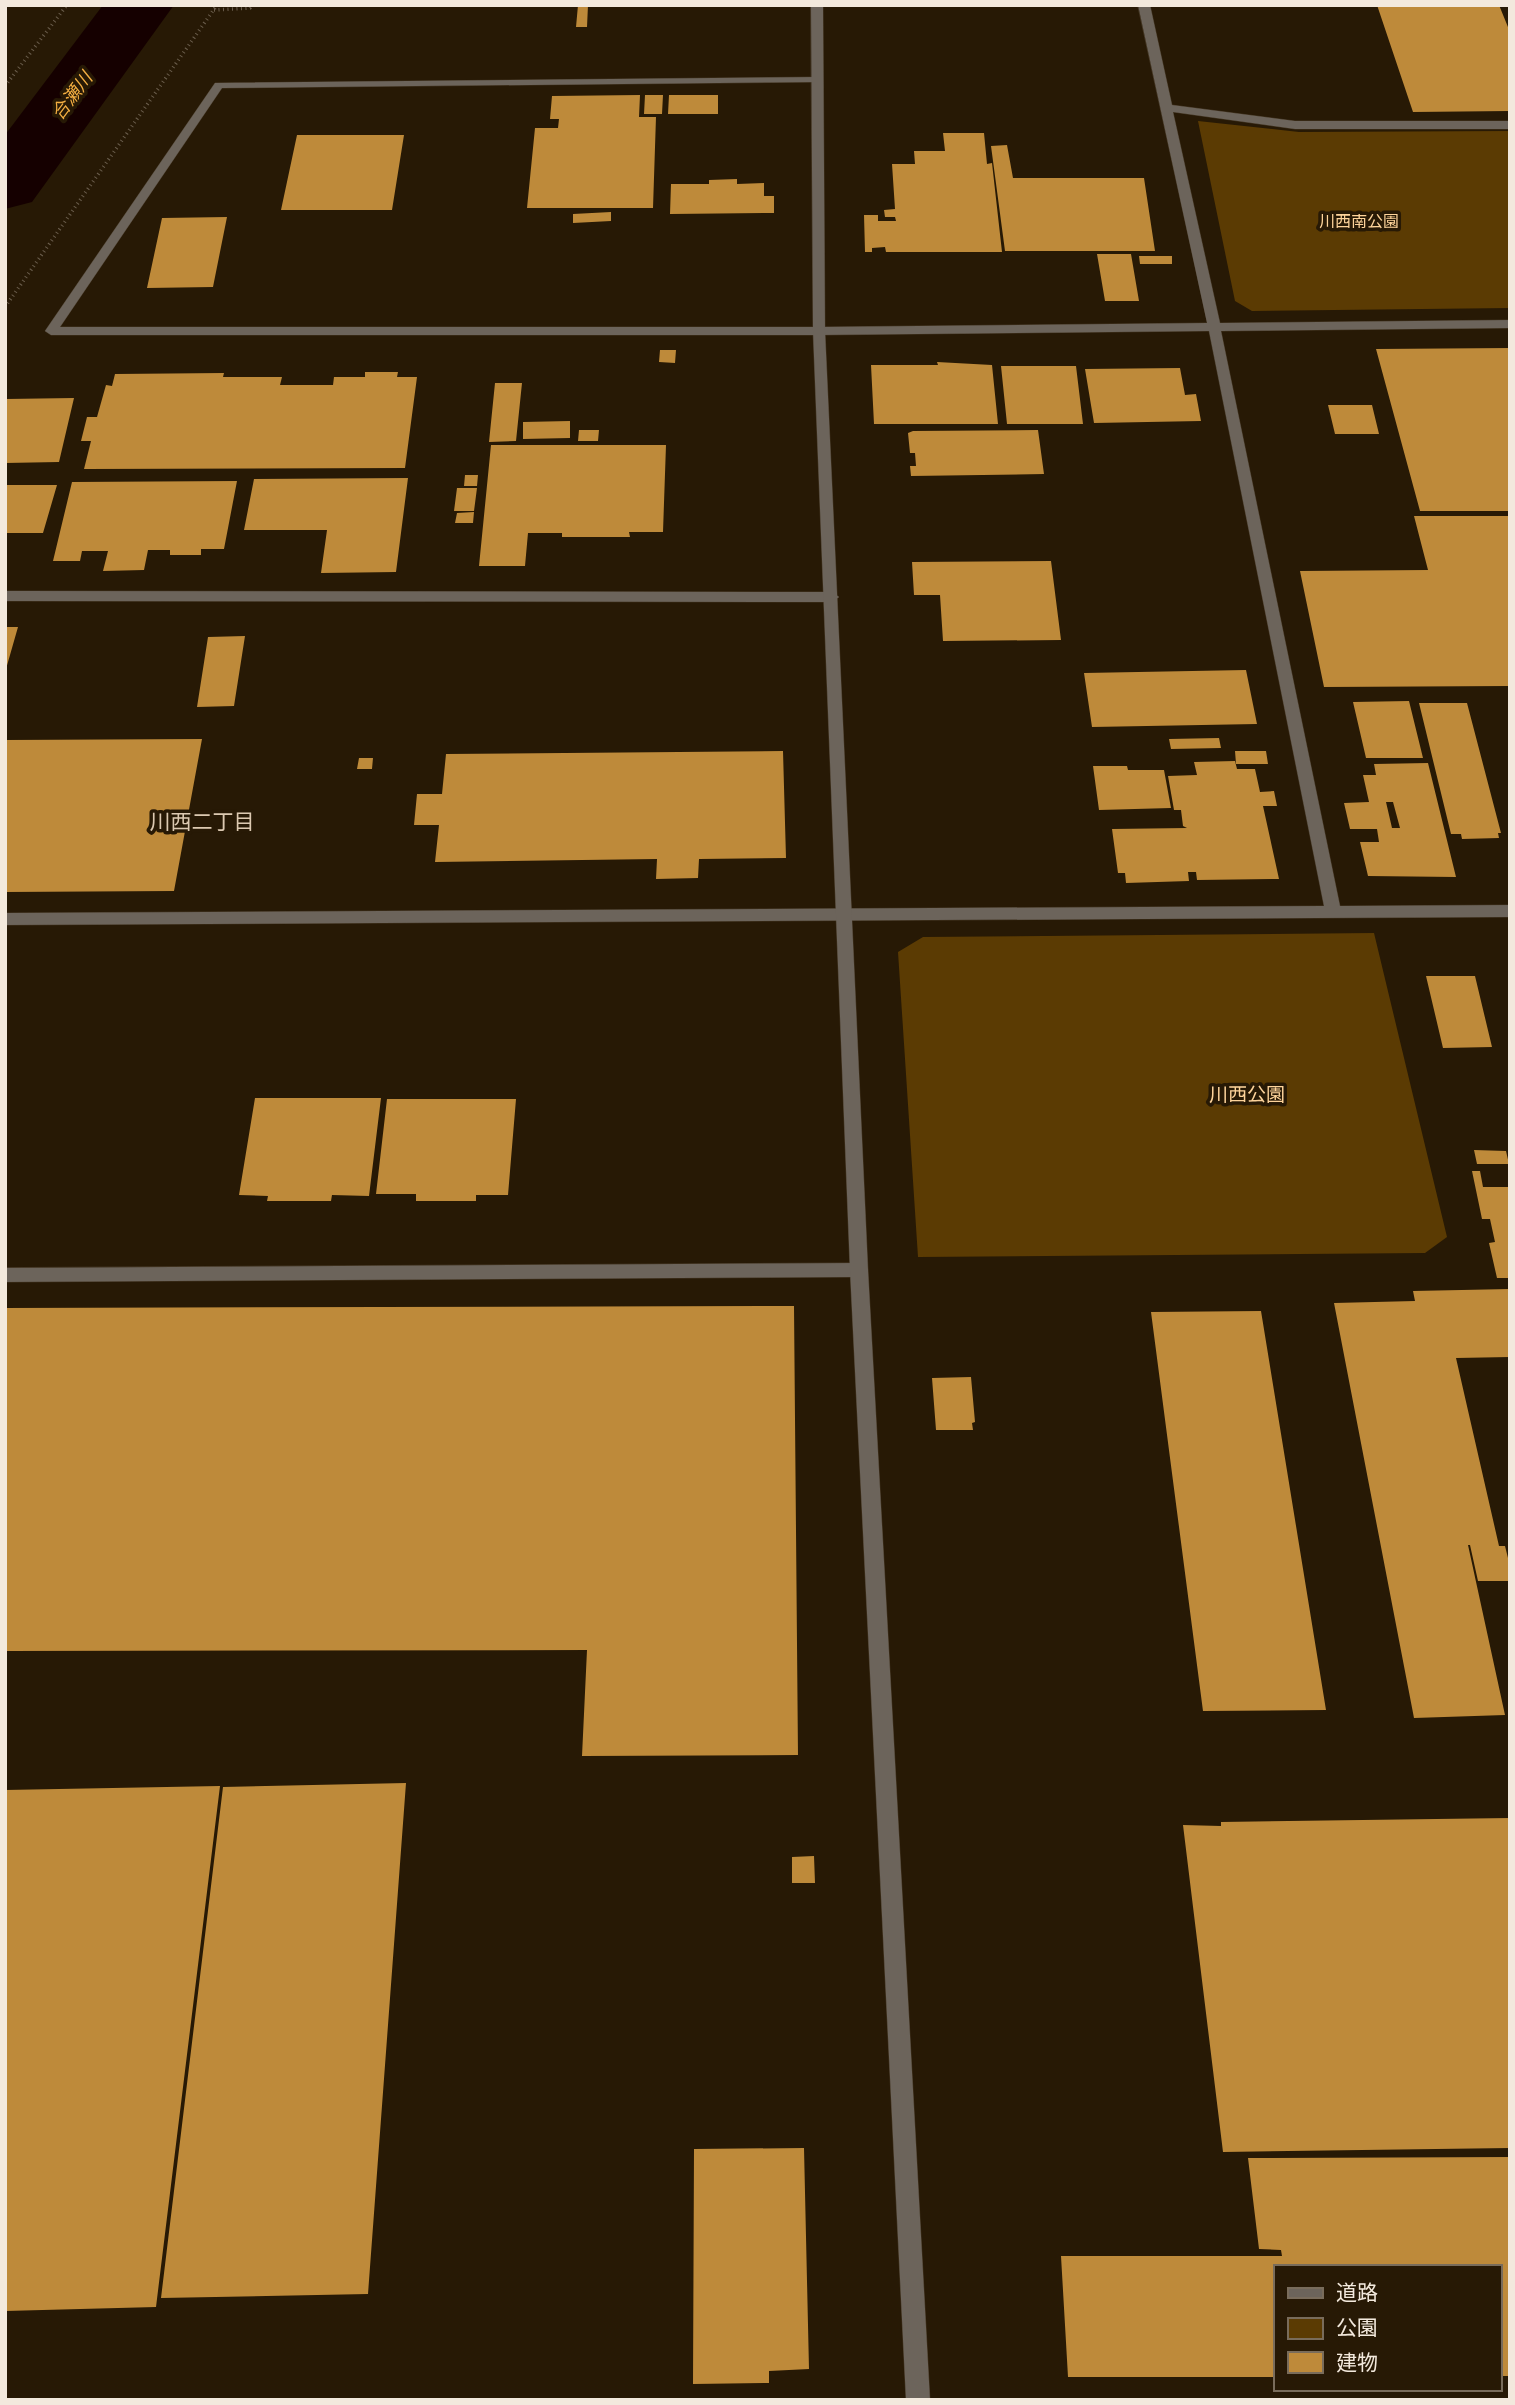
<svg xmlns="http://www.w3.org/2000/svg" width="1515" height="2405" viewBox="0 0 1515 2405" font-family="'Fira Sans','Noto Sans JP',sans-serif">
<rect width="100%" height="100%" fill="#271905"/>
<path fill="#5b3b03" d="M1198,121L1299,132L1510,131V308L1252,311L1235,301Z
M1374,933L1447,1237L1425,1253L918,1257L898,952L923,937Z"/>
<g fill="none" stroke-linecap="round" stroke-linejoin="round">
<path fill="#150000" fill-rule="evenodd" d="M103,5H174L32,202L5,209V135Z"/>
</g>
<path fill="#be8a3a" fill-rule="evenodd" d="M578,5H588L587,27H576Z
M1377,5H1499L1510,32V111L1413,112Z
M640,95L639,117H656L653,208H527L535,128H558L559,119H550L552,96Z
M645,95H663L662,114H644Z
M669,95H718V114H668Z
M943,133H984L987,164L992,163L1002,252H886L885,247L872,248V252H865L864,215H878V221H896L895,217H885L884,210L895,209L892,164H915L914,151H945Z
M297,135H404L392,210H281Z
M1007,145L1013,178H1144L1155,251H1005L991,146Z
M737,179V184L764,183V196H774V213L670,214L671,184H709V180Z
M611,212V221L573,223V214Z
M227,217L213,287L147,288L162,218Z
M1097,254H1131L1139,301H1105Z
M1139,256H1172V264H1140Z
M1510,348V511H1420L1376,349Z
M660,350H676L675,363L659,362Z
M937,362L992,365L998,424H874L871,365H938Z
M1001,366H1076L1083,424H1007Z
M1180,368L1185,395L1196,394L1201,421L1094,423L1085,369Z
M365,372H398L397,377H417L405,468L84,469L91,441H81L87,417H97L106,385L112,386L115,374L224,373L223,377H282L280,385H333L334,377H365Z
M495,383H522L516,441L489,442Z
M74,398L59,462L5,463L6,399Z
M1328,405H1372L1379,434H1335Z
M570,421V438L523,439V422Z
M579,430H599L598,441H578Z
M1038,430L1044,474L911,476L910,466H916L915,453H910L908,433L913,431Z
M491,445H666L663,532H629L630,537H562V533H528L525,566H479Z
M465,475H478L477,486H464Z
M408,478L396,572L321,573L327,530H244L254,479Z
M237,481L224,549H201V555H170V550H148L144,570L103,571L108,551H82L80,561H53L72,482Z
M5,485H57L43,533H5Z
M457,488H477L474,511H454Z
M474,512L473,523H455L457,513Z
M1414,516H1510V686L1324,687L1300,571L1428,570Z
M1051,561L1061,640L943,641L940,595H914L912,562Z
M5,627H18L6,669H5Z
M245,636L234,706L197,707L208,637Z
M1246,670L1257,724L1092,727L1084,673Z
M1409,701L1423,758H1366L1353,702Z
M1419,703H1467L1501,833H1498L1499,838L1462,839L1461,834H1451Z
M1219,738L1221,748L1171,749L1169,739Z
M202,739L174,891L5,892V740Z
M783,751L786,858L699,859L698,878L656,879L657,859L435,862L439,825H414L417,794H442L446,754Z
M1235,751H1266L1268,764H1236Z
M359,758H373L372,769H357Z
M1235,761L1237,769H1255L1260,792L1274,791L1277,806H1263L1279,879L1197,880L1196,872H1188L1189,881L1126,883L1125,873H1118L1112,829L1187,828L1183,826L1181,810H1174L1168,776L1197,775L1194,762Z
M1428,763L1456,877L1368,876L1360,842H1379L1377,829H1350L1344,803L1369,802L1363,775H1376L1374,764ZM1386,802H1393L1400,828H1392Z
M1093,766H1127L1128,770H1164L1171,808L1099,810Z
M1426,976H1475L1492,1047L1443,1048Z
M255,1098H381L369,1196L332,1195L331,1201H267L268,1196L239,1195Z
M387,1099H516L508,1195H476V1201H416V1194H376Z
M1474,1150L1506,1151L1509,1164H1477Z
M1472,1171H1480L1483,1187H1510V1278H1497L1489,1243L1495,1242L1490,1219H1482Z
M1510,1289V1357L1456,1358L1499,1546H1505L1510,1566V1581H1478L1470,1545H1468L1505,1715L1414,1718L1334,1303L1415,1301L1413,1291Z
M794,1306L798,1755L582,1756L587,1650L5,1651V1308Z
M1261,1311L1326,1710L1203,1711L1151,1312Z
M971,1377L975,1422L972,1423L973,1430H936L932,1378Z
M406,1783L368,2294L161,2298L223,1787Z
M220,1786L156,2307L5,2311V1790Z
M1510,1818V2148L1223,2152L1183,1825L1221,1826V1822Z
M814,1856L815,1883H792V1857Z
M804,2148L809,2369L769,2371V2383L693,2384L694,2149Z
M1510,2157V2376H1499V2267H1275V2377H1068L1061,2256H1282L1281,2250L1259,2249L1248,2158Z"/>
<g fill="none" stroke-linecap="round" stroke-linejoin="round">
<defs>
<path id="minor" d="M1138,5H1150L1172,105L1295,121H1510V129H1295L1173,112L1220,323L1510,320V328L1221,331L1340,906L1510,905V917L5,925V913L1324,906L1209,331L819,335H51L45,331L215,83L818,77L822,78V82L222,88L60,327H819L1207,323Z
M5,591L832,592L839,597L832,602L5,601Z
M859,1263L865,1265L868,1270L865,1275L859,1277L5,1282V1268Z"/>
<path id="tertiary" d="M811,5H823L825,331L868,1270L930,2400H906L850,1270L813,331Z"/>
</defs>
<use href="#minor" stroke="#443623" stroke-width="1"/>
<use href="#tertiary" stroke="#443623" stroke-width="1"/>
<path stroke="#6b5e4d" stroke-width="3.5" stroke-dasharray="1 3.5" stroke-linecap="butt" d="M214,10L250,8L252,5
M5,86L67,5
M5,307L217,5"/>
<use href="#minor" fill="#6c645b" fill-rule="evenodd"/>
<use href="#tertiary" fill="#6c645b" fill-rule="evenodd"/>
</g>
<g text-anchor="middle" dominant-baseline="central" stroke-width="7" stroke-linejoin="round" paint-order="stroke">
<g font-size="16" fill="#fdd39a" stroke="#271905">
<text x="1359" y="221">川西南公園</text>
</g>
<g font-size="18" font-style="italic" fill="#f4af42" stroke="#271905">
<text transform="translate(72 96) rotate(-53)">合瀬川</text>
</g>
<g font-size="19" fill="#fdd39a" stroke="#271905">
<text x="1247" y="1094">川西公園</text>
</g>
<g font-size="21" fill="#dcc9b1" stroke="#271905">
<text x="202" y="822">川西二丁目</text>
</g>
</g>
<rect width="1515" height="2405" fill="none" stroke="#f3e9dd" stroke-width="14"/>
<rect x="1274" y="2265" width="228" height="126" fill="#271905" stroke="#796c5b" stroke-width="2"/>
<rect x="1288" y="2288" width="35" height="10" fill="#6c645b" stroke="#796c5b" stroke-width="2"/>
<text x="1336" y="2300" font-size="21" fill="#f3e9dd">道路</text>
<rect x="1288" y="2318" width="35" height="21" fill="#5b3b03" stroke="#796c5b" stroke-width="2"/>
<text x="1336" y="2335" font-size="21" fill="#f3e9dd">公園</text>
<rect x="1288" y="2352" width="35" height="21" fill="#be8a3a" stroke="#796c5b" stroke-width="2"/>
<text x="1336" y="2370" font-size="21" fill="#f3e9dd">建物</text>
</svg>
